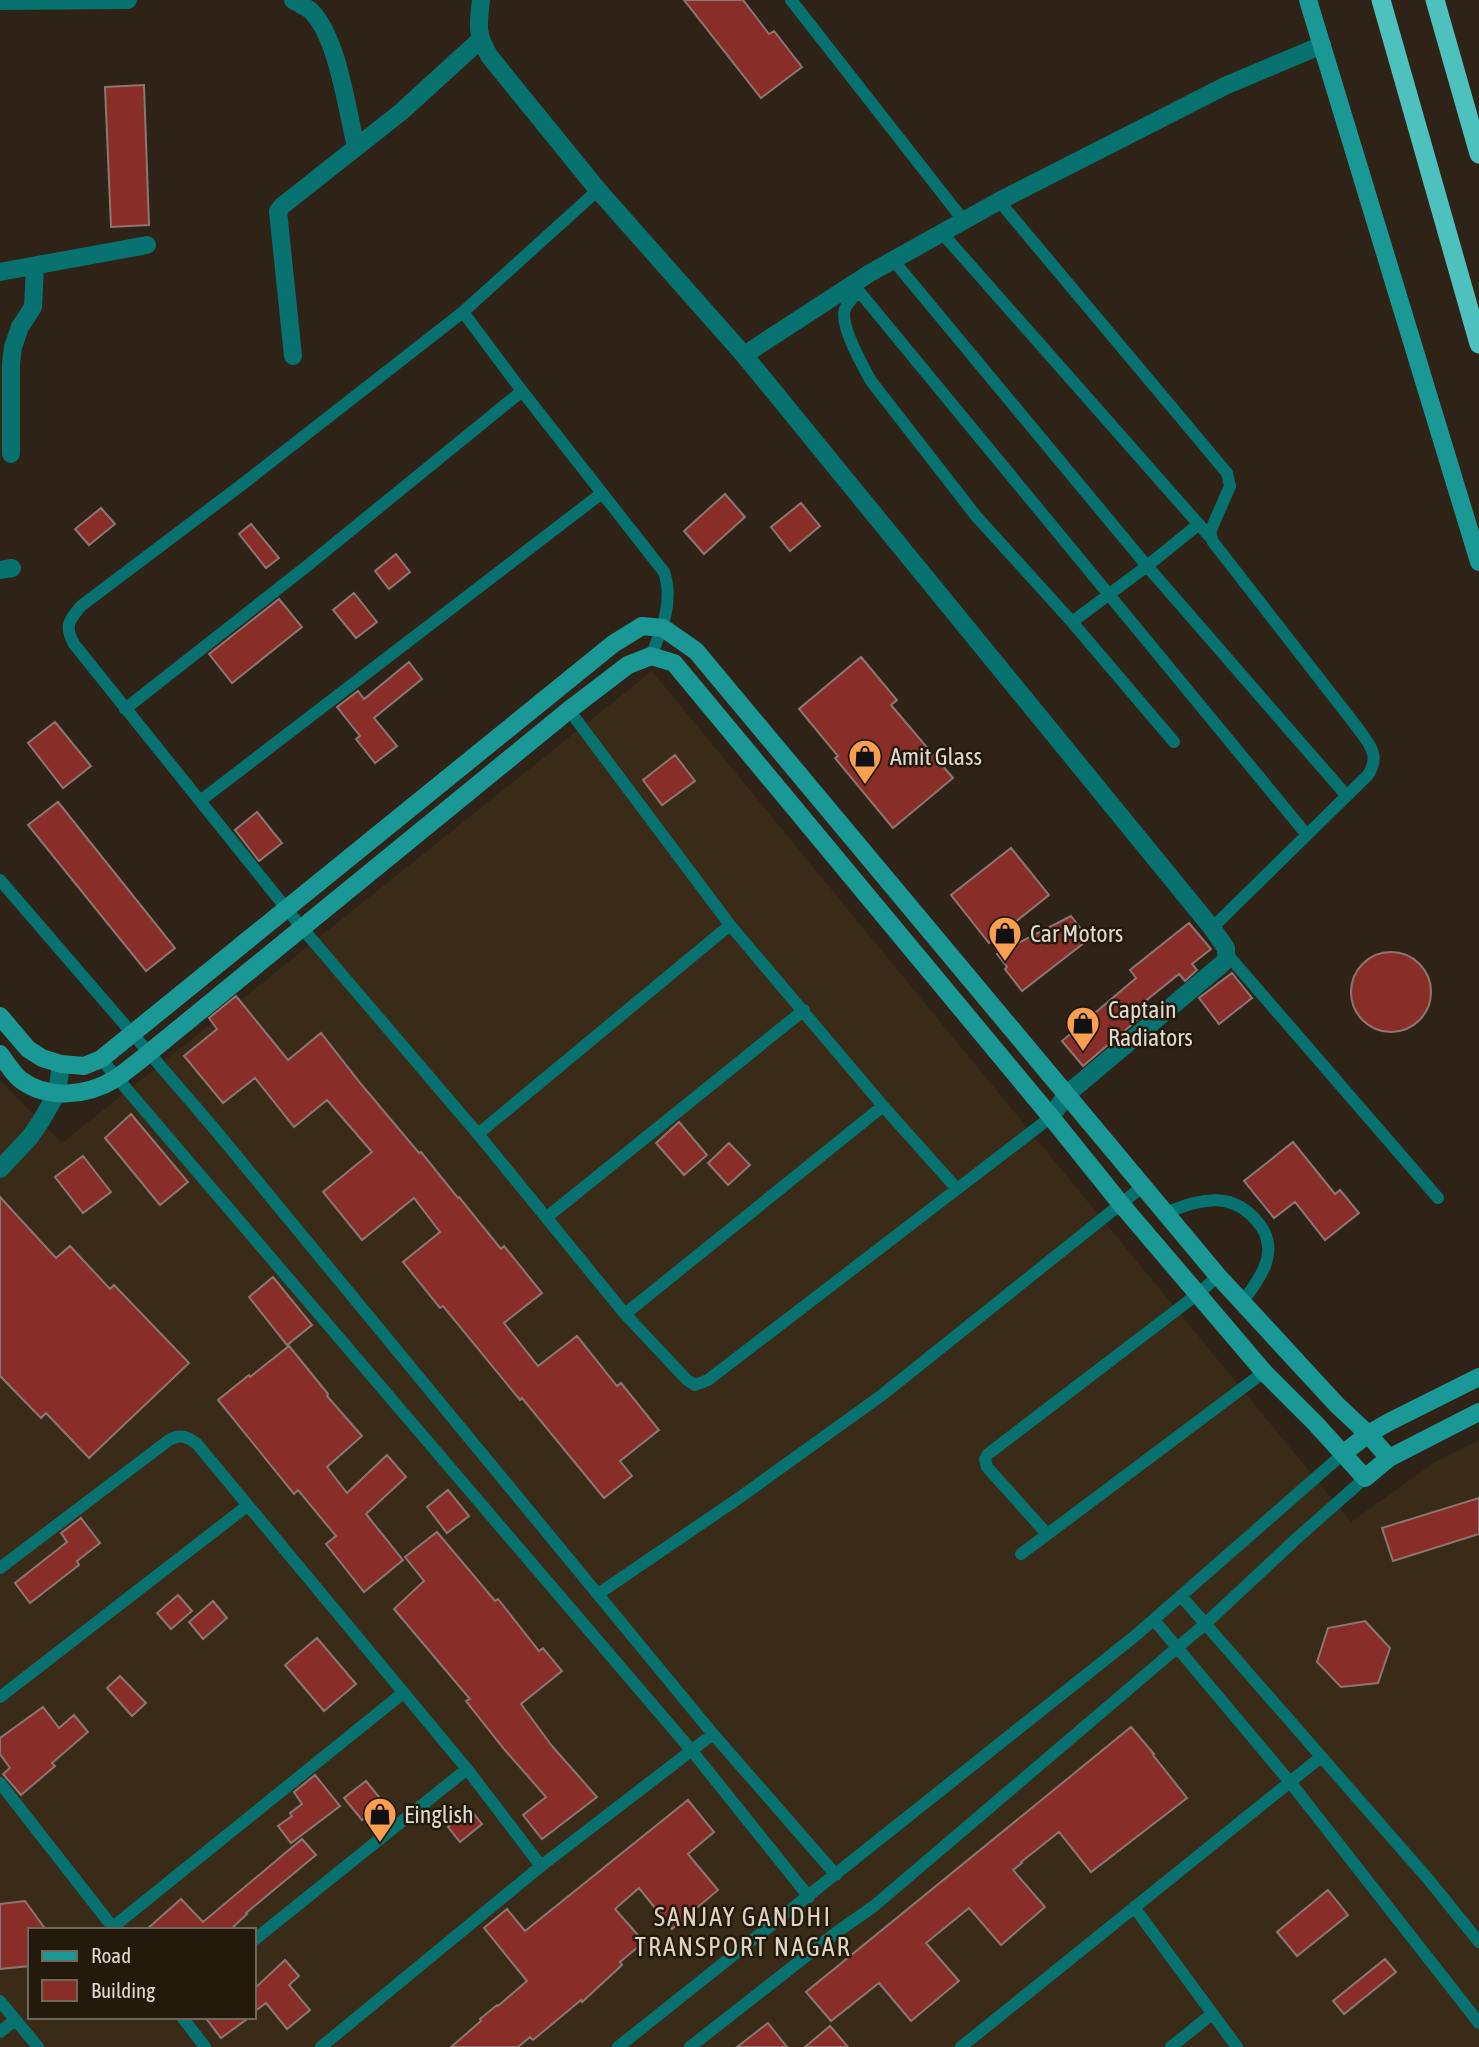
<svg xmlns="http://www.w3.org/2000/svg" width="1479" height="2047" viewBox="0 0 1479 2047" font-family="'Asap Condensed',sans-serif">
<rect width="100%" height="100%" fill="#2e2316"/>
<path fill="#3a2b18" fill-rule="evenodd" d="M652,671L1351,1522L1435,1462L1479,1440V2047H0V1080L62,1143ZM30,1930H254V2017H30Z"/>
<path fill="#892d28" stroke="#8c7672" stroke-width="2" d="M684,0H743L769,34L774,31L802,67L761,98Z
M144,85L149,225L111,227L105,87Z
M725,494L745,517L704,554L684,531Z
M801,503L820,526L790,551L771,527Z
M101,508L115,524L89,545L75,529Z
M251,524L279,558L266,568L239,534Z
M396,554L410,572L389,589L375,571Z
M354,593L377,622L356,638L333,610Z
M279,599L302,627L232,683L209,654Z
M861,657L897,700L891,705L953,778L893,828L835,758L838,756L799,709Z
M409,662L422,679L374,718L397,746L375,763L356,739L360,736L337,707L358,691L364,699Z
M55,722L91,766L63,788L28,743Z
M675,755L695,781L662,805L643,780Z
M58,802L175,948L146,971L28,825Z
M257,812L282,843L259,861L235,830Z
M1011,848L1049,895L989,943L951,895Z
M1071,916L1089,939L1022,991L1005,969L1007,967L997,954Z
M1189,923L1211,949L1192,964L1197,970L1185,981L1179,974L1143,1003L1149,1010L1083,1066L1062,1041L1136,978L1130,970Z
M1351 992a40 40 0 1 1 80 0a40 40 0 1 1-80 0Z
M1232,973L1252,998L1219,1024L1199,998Z
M236,996L288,1060L321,1033L361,1084L419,1153L421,1152L458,1198L459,1197L501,1249L504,1246L542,1293L504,1323L538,1366L577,1336L617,1386L621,1383L659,1430L620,1461L632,1476L604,1498L522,1398L520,1400L443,1306L440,1308L403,1262L440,1232L414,1198L362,1240L323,1192L372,1152L327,1100L294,1127L255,1078L223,1103L184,1056L217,1029L209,1018Z
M131,1114L188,1182L160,1205L105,1138Z
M679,1122L707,1155L684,1175L656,1143Z
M1293,1142L1335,1194L1340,1190L1359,1213L1325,1240L1295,1202L1274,1218L1244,1181Z
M729,1143L750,1165L728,1185L708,1163Z
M83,1156L111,1192L83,1213L55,1177Z
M0,1197L56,1258L70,1246L110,1289L114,1285L189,1363L89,1458L46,1413L41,1418L0,1376Z
M273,1277L312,1325L287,1345L249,1297Z
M289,1346L328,1394L327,1396L362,1436L327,1467L347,1493L387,1455L406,1477L366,1514L403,1560L364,1592L326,1544L336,1536L298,1490L294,1494L218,1400L249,1375L250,1377Z
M448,1490L469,1516L447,1533L427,1507Z
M1479,1498V1534L1393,1561L1382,1528Z
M81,1518L100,1543L77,1561L79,1565L30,1603L15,1583L67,1542L61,1533Z
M437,1532L495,1601L498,1599L539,1651L543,1648L562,1671L521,1704L552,1746L597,1797L542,1839L523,1815L546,1797L504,1749L466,1701L470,1699L394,1609L424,1581L405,1557Z
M178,1595L192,1611L171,1629L157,1613Z
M213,1601L227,1618L203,1639L189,1622Z
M1365,1621L1390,1648L1378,1683L1341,1687L1317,1662L1328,1628Z
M317,1638L356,1684L324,1711L285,1665Z
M120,1676L146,1703L132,1716L107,1688Z
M43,1707L59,1728L74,1715L88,1732L52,1763L55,1766L21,1795L3,1774L10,1768L0,1754V1738Z
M1131,1727L1154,1754L1153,1755L1187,1798L1091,1872L1059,1832L1021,1862L1022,1863L1013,1870L1045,1907L1001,1945L969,1908L926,1943L959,1981L911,2021L879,1983L831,2021L806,1992Z
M315,1775L340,1806L291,1843L278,1826L292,1816L290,1813L302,1804L294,1792Z
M366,1781L384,1803L362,1820L344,1798Z
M688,1800L714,1832L688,1854L718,1890L672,1929L639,1888L615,1909L644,1942L620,1962L622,1965L582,2002L581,2000L533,2040L530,2037L518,2047H451L481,2021L480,2019L497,2005L498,2006L527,1981L484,1928L507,1909L525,1931Z
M470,1809L482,1824L460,1842L448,1827Z
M302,1839L316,1855L246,1913L247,1914L230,1930H146L181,1899L203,1922Z
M1328,1890L1348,1915L1297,1956L1277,1932Z
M25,1901L46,1930H30V1966L0,1969V1904Z
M1385,1959L1396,1972L1344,2014L1333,2001Z
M285,1960L299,1976L289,1985L310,2010L287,2029L266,2003L254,2012V1989Z
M205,2017H250L221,2038Z
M768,2023L787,2047H737Z
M830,2026L848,2047H805Z"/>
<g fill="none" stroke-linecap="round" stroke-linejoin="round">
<path stroke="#07726f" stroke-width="12" d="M791,0L964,221
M598,190L463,312L244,483L81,606C69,620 64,626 74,644L302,928L478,1134L625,1314L687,1380L695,1385L708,1380L1051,1117
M999,201L1227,473L1230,486L1210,532L1213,542L1357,727C1369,744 1381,755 1368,775L1212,928
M942,233L1210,537
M893,260L1147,566L1346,795
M853,284L1307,835
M859,291C854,296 848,302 845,309C839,325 863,366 871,381L976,516L1072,622L1174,742
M463,312L522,391L664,572C674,601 662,629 651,656
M1072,622L1147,566L1199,524
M125,709L307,566L522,391
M569,710L730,925L883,1106L957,1189
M200,801L602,493
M0,880L212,1126L713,1734L836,1875
M1227,954L1438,1198
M101,1059L692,1751L809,1897
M478,1134L730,925
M1165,1213C1183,1206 1203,1198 1224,1201C1236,1203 1248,1211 1256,1220C1282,1248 1262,1277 1242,1302
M547,1217L804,1010
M625,1314L883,1106
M1047,1534L987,1467L985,1459L988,1454L1199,1293L1218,1276
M1021,1554L1264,1372
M0,1568L169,1440C180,1434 187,1436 197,1444L467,1769L541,1866
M598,1594L739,1498L882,1395L1142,1187
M1181,1596L1428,1879L1479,1942
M1154,1620L1290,1782L1479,2023
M0,1697L247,1506
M0,1783L115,1930
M1134,1907L1237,2047
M113,1927L403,1693
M254,1940L467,1769
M0,2001L38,2047
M182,2017L205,2047
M0,2032L15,2020
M321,2047L541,1866L713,1734
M618,2047L1135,1636L1344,1453
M690,2047L837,1932L874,1906L1205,1624L1296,1539L1365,1478
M961,2047L1321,1757
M1171,2047L1212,2014"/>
<path stroke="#07726f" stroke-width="18" d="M293,0C299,4 307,7 312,12C338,39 347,110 356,147
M481,0C478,26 476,34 490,57L598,190L744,355L1212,928L1226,948V959L1222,964L1066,1095L1051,1117
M0,1L128,0
M0,272L147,245
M744,355L870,273L999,201L1227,85L1322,45
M293,356L278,211L282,206L401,112L480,40
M11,454V364L13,347L20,327L33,307L35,266
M0,570L12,568
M0,1169L30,1137L41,1121L57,1093L61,1064"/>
<path stroke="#199896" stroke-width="18" d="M1308,0L1479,562
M0,1016L28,1049L42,1058L61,1064L84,1066L101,1059L613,644L642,626L663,628L696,651L1218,1276L1337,1405L1368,1434L1389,1422L1479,1377
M0,1054C7,1063 13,1074 21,1080C48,1100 87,1096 115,1079C127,1071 139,1061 150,1052L569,710L628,665L651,656L674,663L1051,1117L1121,1204L1264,1372L1315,1423L1365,1478L1389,1458L1479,1412
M1344,1453L1368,1434L1389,1458"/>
<path stroke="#4dc1be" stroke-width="19" d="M1381,0L1479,344
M1435,0L1479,154"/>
</g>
<defs>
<symbol id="shop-pin" viewBox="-11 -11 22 30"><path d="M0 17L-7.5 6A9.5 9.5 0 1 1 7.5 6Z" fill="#fa9f4f" stroke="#241a0c"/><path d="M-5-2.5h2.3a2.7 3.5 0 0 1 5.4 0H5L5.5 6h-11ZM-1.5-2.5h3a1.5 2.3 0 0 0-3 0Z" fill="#111"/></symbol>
</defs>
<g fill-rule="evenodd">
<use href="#shop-pin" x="846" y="737" width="38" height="52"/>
<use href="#shop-pin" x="986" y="914" width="38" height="52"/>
<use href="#shop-pin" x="1064" y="1004" width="38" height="52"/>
<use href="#shop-pin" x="361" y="1795" width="38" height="52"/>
</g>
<g text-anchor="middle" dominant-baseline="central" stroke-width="5" stroke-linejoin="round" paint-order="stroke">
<g font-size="24" fill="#e1dad2" stroke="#241a0c" text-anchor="start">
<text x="890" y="756">Amit Glass</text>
<text x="1030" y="933">Car Motors</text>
<text x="1108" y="1009">Captain<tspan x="1108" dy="28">Radiators</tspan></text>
<text x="404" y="1814">Einglish</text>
</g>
<g font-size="26" letter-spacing="2" fill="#e0d2c1" stroke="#241a0c">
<text x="743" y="1917">SANJAY GANDHI<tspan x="743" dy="30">TRANSPORT NAGAR</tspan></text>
</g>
</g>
<rect x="28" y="1928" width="228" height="91" fill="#241a0c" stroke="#70675b" stroke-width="2"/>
<rect x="42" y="1951" width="35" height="10" fill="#199896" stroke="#70675b" stroke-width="2"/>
<text x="91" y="1963" font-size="21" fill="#e1dad2">Road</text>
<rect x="42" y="1980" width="35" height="21" fill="#892d28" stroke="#70675b" stroke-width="2"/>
<text x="91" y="1998" font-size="21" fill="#e1dad2">Building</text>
</svg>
